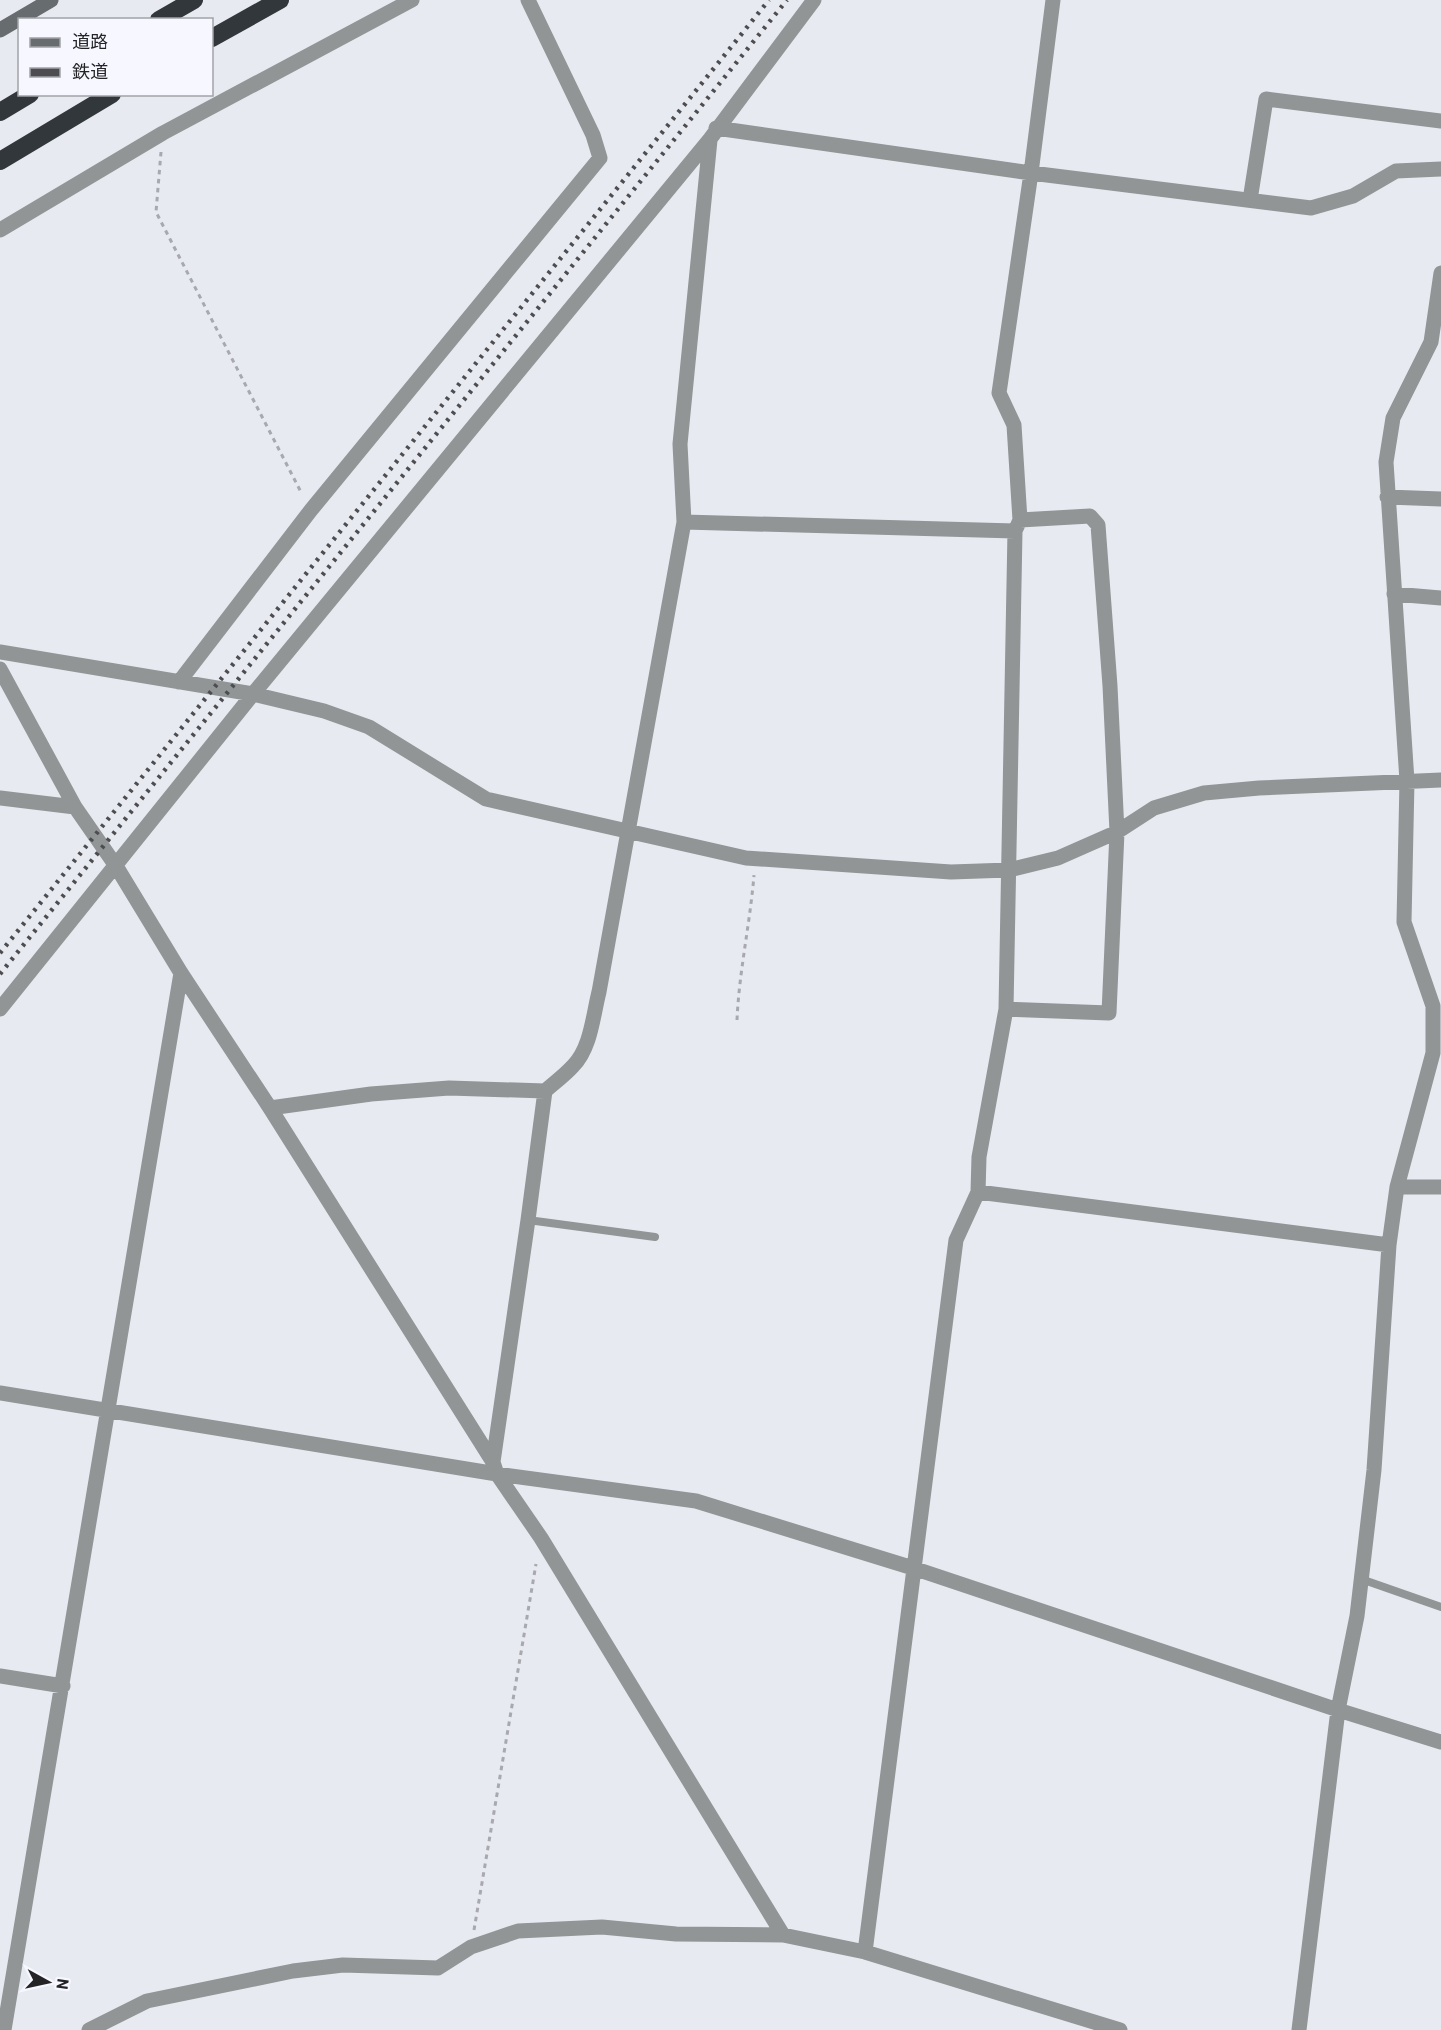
<svg xmlns="http://www.w3.org/2000/svg" width="1441" height="2030" viewBox="0 0 1441 2030" font-family="Barlow,'Noto Sans JP',sans-serif">
<rect width="100%" height="100%" fill="#e8eaf1"/>
<g fill="none" stroke-linecap="round" stroke-linejoin="round">
<path stroke="#a8a9af" stroke-width="3" stroke-dasharray="4.5 4.5" stroke-linecap="butt" d="M161,152L156,212L302,494
M737,1020C739,972 750,924 754,875
M474,1930L536,1564"/>
<path stroke="#919596" stroke-width="8" d="M528,1220L655,1237
M1361,1579L1441,1607"/>
<path stroke="#919596" stroke-width="15" d="M716,128L1031,173L1311,208L1353,196L1396,171L1441,169
M1250,200L1266,99L1441,121
M0,230L163,133L412,0
M1387,497L1441,499
M684,522L1015,531
M1394,594L1441,598
M0,652L253,694L324,711L369,727L486,799L746,858L951,872L1009,870L1058,858L1117,832L1154,808L1204,793L1259,788L1441,780
M0,669L75,807L116,866L181,973L270,1108L493,1462L497,1474L541,1538L783,1935
M179,682L311,510L600,158L593,135L528,0
M0,798L75,807
M0,1009L253,694L710,139L814,0
M1006,1009L1109,1013L1117,832L1110,686L1098,525L1090,516L1020,520
M270,1108L371,1094L449,1088L545,1091C554,1083 565,1075 573,1066C591,1048 593,1015 599,992L684,522L680,444L710,140
M1397,1187H1441
M978,1192L1389,1245
M0,1393L497,1474L696,1501L913,1568L1338,1710L1441,1742
M493,1462L528,1220L545,1091
M0,1676L63,1686
M865,1952L956,1240L978,1192L979,1157L1006,1009L1015,531L1020,520L1014,425L999,393L1031,173L1053,0
M4,2030L181,973
M89,2030L147,2001L293,1971L343,1965L438,1968L471,1947L518,1931L602,1927L676,1934L783,1935L865,1952L1120,2030
M1299,2030L1338,1710L1357,1616L1374,1470L1389,1245L1397,1187L1433,1053V1006L1404,922L1407,781L1386,462L1393,418L1431,342L1441,273"/>
<path stroke="#676c6e" stroke-width="15" d="M0,30L51,0"/>
<path stroke="#32373b" stroke-width="18" d="M159,20L194,0
M212,38L280,0
M0,112L30,94
M0,161L112,94"/>
<path stroke="#4d4d51" stroke-width="4.5" stroke-dasharray="3 6" stroke-linecap="butt" d="M0,953L769,0
M0,974L787,0"/>
</g>
<rect x="18" y="18" width="195" height="78" fill="#f6f7ff" stroke="#a2a3a9" stroke-width="1.5"/>
<rect x="30" y="38" width="30" height="9" fill="#676c6e" stroke="#a2a3a9" stroke-width="1.5"/>
<text x="72" y="48" font-size="18" fill="#242427">道路</text>
<rect x="30" y="68" width="30" height="9" fill="#4d4d51" stroke="#a2a3a9" stroke-width="1.5"/>
<text x="72" y="78" font-size="18" fill="#242427">鉄道</text>
<g transform="translate(48 1982) rotate(98)" stroke="#f6f7ff" stroke-width="4.5" paint-order="stroke">
<path d="M0-4.5L10 22L0 15L-10 22Z" fill="#242427"/>
<text y="-9" font-size="16" font-weight="bold" text-anchor="middle" fill="#242427">N</text>
</g>
</svg>
